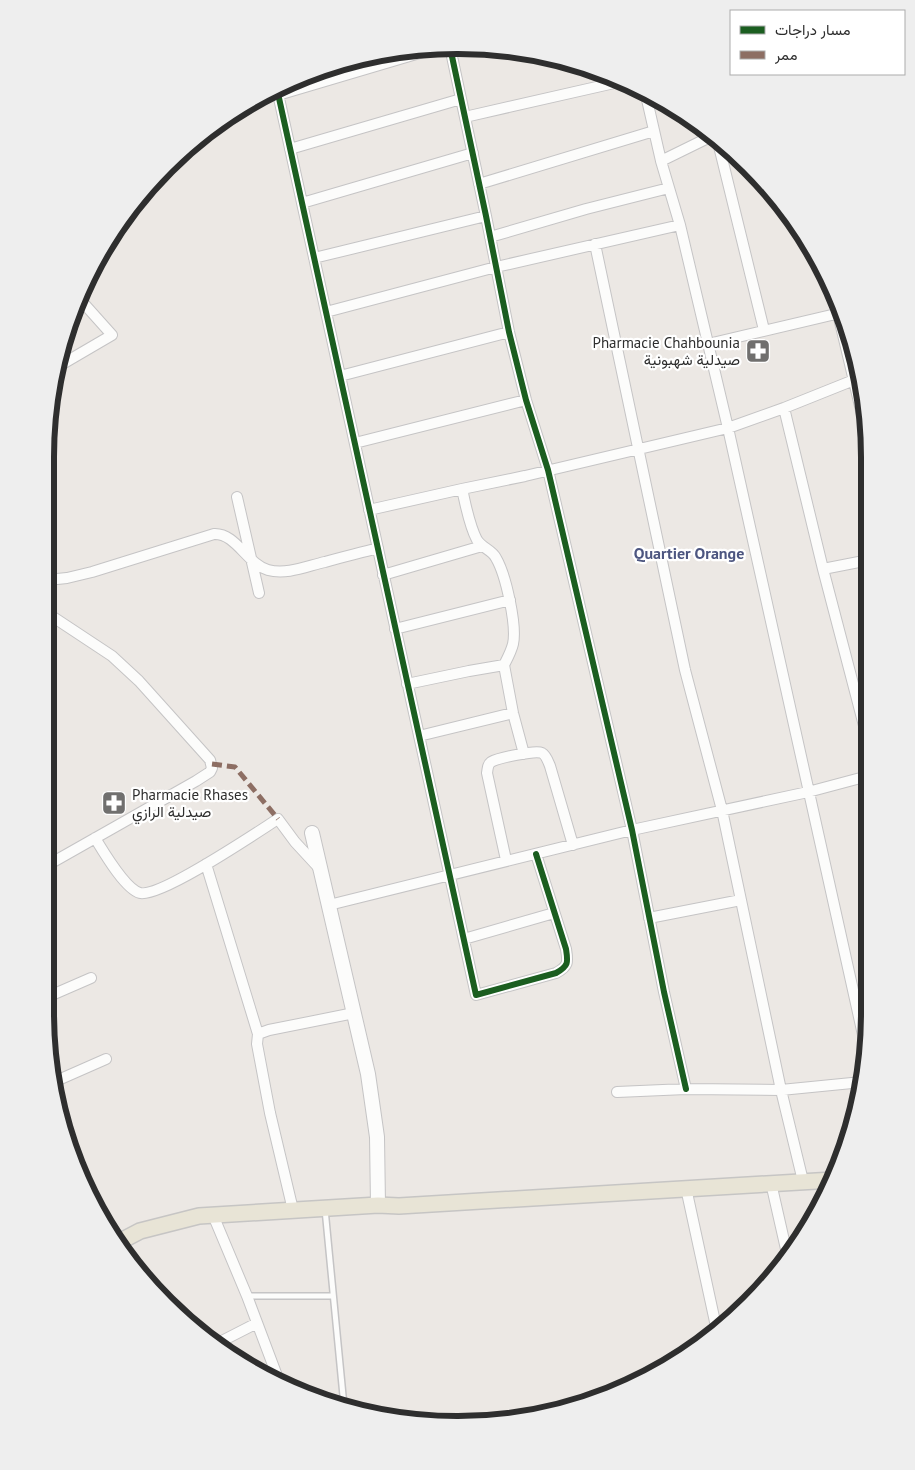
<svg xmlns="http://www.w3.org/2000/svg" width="915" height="1470" viewBox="0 0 915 1470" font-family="'PT Sans',Vazirmatn,sans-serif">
<rect width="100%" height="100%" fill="#ece8e4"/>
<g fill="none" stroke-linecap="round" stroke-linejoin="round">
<defs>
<path id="lane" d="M325,1209L344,1406
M247,1296H333"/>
<path id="street" d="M450,47L486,216L509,332L526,400L548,470L632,830L664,992L686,1089
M277,89L476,995L556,973C569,966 568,962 566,949L536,854
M645,91L661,161L714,135
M278,95L440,47
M465,117L623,81
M717,138L764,330
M290,149L461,99
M661,161L680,225L728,428L867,1053
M479,184L654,131
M302,203L473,153
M490,237L586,209L669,188
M595,244L685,670L722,810L781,1090L803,1181
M314,258L486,216
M835,301L869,444
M326,312L496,267L680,225
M708,344L840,313
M59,366L112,335L78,297
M340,376L509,332
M784,408L823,569L868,741
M355,443L526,400
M462,489C466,506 469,525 477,540C482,548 492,550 496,558C506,575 517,626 513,644C511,652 507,659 504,665
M237,497L259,593
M369,510L462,489L525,476L728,428L784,408L854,380
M823,569L869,560
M383,575L482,546
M47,580L67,578L92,572L214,534C236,533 247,564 268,570C287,575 307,566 325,562C342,557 360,553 378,548
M395,629L510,600
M407,684L469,671L504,665L513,713L524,754
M419,736L513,713
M95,838C103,851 125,889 140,893C160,898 256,833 278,819L295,842L319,868
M506,860L487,773C488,768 487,765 491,762C498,758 535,750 542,753C546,755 548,761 550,766L573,845
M206,864L258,1034
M46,866L196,781L210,772L212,768L210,760L139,681L112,656L47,613
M329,905L632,830L808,792L868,776
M649,918L741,900
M464,939L554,913
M45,998L91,978
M56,1081L106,1059
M617,1092L686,1089L781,1090L862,1082
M771,1183L788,1258
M686,1188L717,1331
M293,1210L270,1113L257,1044L258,1034L269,1030L354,1013
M213,1215L247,1296L279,1381
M216,1344L257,1323"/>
<path id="secondary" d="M312,833L368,1074L377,1137L378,1205"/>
<path id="primary" d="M119,1242L140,1231L199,1216L378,1205L399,1206L833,1180"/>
</defs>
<use href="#lane" stroke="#c5c4c5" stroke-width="8"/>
<use href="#street" stroke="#c5c4c5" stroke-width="12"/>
<use href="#secondary" stroke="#c5c4c5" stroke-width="16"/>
<use href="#primary" stroke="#c6c5c4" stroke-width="18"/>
<use href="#lane" stroke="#fcfcfb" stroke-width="5"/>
<use href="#street" stroke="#fcfcfb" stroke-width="10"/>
<use href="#secondary" stroke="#fcfcfb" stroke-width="14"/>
<use href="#primary" stroke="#e8e4d6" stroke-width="15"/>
<path stroke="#8d6e63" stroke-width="5" stroke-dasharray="10 5" stroke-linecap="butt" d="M212,764L235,767L278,819"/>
<defs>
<path id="cycleway" d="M450,47L486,216L509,332L526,400L548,470L632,830L664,992L686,1089
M277,89L476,995L556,973C569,966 568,962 566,949L536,854"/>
</defs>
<use href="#cycleway" stroke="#fff" stroke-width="9"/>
<use href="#cycleway" stroke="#1b5e20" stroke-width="6"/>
</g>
<defs>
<symbol id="pharmacy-square" viewBox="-11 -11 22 22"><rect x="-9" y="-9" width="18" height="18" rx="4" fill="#706f6e" stroke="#fff"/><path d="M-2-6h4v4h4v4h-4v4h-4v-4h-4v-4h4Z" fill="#fff"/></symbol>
</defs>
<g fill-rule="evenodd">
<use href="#pharmacy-square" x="744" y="337" width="28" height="28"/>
<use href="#pharmacy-square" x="100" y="789" width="28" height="28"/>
</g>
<g text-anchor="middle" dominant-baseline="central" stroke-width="4.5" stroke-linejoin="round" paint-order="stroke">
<g font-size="15" fill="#2e2e2e" stroke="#fff" text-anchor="end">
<text x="740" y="342">Pharmacie Chahbounia<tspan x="740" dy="17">صيدلية شهبونية</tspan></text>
<text x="132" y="794" text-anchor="start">Pharmacie Rhases<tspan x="132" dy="17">صيدلية الرازي</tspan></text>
</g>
<g font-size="16" font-weight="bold" fill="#4d5680" stroke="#fff">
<text x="689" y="553">Quartier Orange</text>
</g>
</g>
<path d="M0 0H915V1470H0ZM457 54H458A403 403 0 0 1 861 457V1013A403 403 0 0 1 458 1416H457A403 403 0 0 1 54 1013V457A403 403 0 0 1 457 54Z" fill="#eee" fill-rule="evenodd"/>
<path fill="none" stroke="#2e2e2e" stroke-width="6" d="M457 54H458A403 403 0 0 1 861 457V1013A403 403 0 0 1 458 1416H457A403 403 0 0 1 54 1013V457A403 403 0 0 1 457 54Z"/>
<rect x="730" y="10" width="175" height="65" fill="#ffffff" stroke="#ababab"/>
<rect x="740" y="26" width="25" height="8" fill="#1b5e20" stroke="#ababab"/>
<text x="775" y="35" font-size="15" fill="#2e2e2e">مسار دراجات</text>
<rect x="740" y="51" width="25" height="8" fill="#8d6e63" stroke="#ababab"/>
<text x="775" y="60" font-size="15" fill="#2e2e2e">ممر</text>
</svg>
